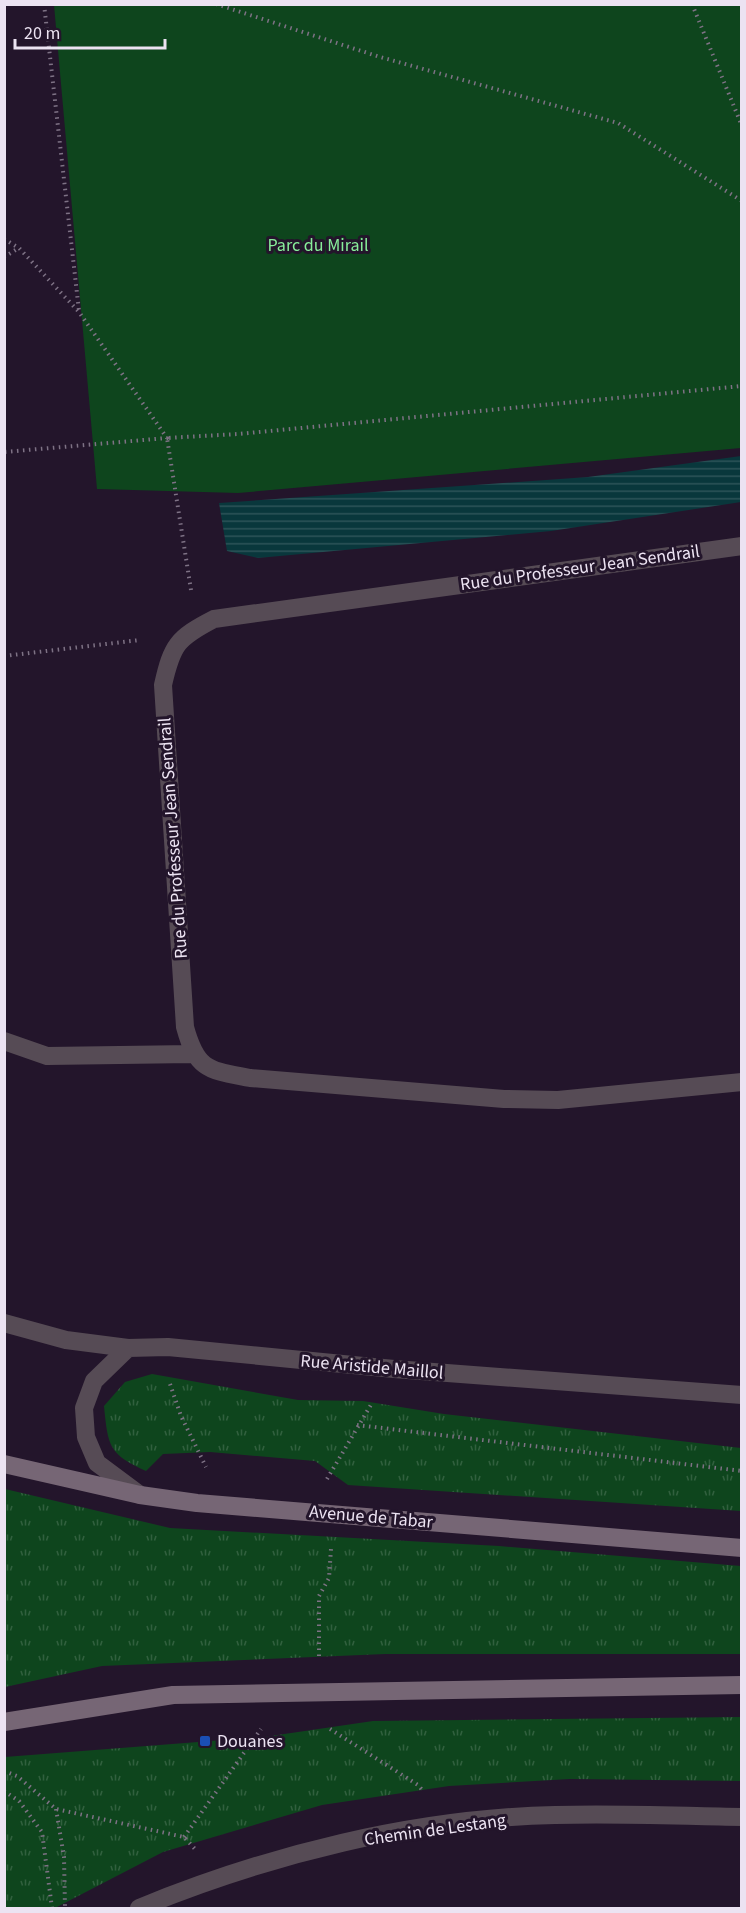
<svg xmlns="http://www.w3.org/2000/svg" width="746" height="1913" viewBox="0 0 746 1913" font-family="'Source Sans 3',sans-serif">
<defs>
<pattern id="grass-tufts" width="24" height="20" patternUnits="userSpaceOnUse" patternTransform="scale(1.5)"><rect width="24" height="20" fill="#0e451d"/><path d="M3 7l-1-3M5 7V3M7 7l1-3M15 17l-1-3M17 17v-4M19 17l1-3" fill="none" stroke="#31603e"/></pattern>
<pattern id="water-rules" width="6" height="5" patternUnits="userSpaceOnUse" patternTransform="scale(1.5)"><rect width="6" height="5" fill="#09373c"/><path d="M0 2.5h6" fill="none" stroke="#2d5459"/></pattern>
</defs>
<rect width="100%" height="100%" fill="#23152b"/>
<path fill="url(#grass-tufts)" d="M152,1374L298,1400L363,1401L444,1414L741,1448V1511L348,1485L315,1461L210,1452L163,1454L146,1471C109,1454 108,1447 104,1406L125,1382Z
M5,1489L170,1528L499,1546L741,1566V1654H385L102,1666L5,1687Z
M741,1717V1781L570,1779L449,1786L322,1805L163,1852L55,1908H5V1757L264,1737L373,1721Z"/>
<path fill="#0e451d" d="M54,5H741V448L238,493L97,489Z"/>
<path fill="url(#water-rules)" d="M741,456V502L551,531L258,558L227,551L219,503L588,477Z"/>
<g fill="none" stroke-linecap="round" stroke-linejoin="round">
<path stroke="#7e7285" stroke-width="4" stroke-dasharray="1.5 4.5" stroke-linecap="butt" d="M44,4L79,311
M216,4L380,57L618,123L742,201
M692,4L742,126
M4,239L19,248L79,312L167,438L4,452
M4,257L19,248
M191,590L167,438L238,434L742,386
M4,656L140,640
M170,1384L181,1416L206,1467
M357,1425L742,1471
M327,1479L372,1403
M319,1656V1596L329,1578L331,1549
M330,1729L418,1785L423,1791
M4,1771L17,1776L56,1809L184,1837L195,1849
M4,1791L19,1801L42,1832L52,1908
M56,1809L64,1857L65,1908
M184,1837L261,1729"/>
<path stroke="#564b55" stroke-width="18" d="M742,546L214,619C177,638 172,645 163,685L185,1027C197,1071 209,1070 250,1078L504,1099L558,1100L742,1082
M4,1041L47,1056L192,1054
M4,1323L66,1340L128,1348L168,1347L394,1369L742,1395
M128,1348L94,1381L84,1408L86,1437L97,1463L140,1495
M139,1908C268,1855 414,1818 555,1815C617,1813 679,1816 742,1817"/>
<path stroke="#766675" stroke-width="18" d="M4,1464L140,1495L197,1503L742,1548
M4,1722L173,1695L742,1685"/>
</g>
<rect fill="#1a4fb4" stroke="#23152b" stroke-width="2" x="199" y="1735" width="12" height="12" rx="3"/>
<g text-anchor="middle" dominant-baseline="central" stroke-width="6" stroke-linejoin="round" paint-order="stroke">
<g font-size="18" fill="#88ee9a" stroke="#23152b">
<text x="318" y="245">Parc du Mirail</text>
</g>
<g font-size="18" fill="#ece3f2" stroke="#23152b">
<text transform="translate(580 568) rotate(-8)">Rue du Professeur Jean Sendrail</text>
<text transform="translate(173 838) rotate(-94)">Rue du Professeur Jean Sendrail</text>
<text transform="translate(372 1367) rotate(5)">Rue Aristide Maillol</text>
<text transform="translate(371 1517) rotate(5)">Avenue de Tabar</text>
<text transform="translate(435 1830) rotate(-8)">Chemin de Lestang</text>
</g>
<g font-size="18" fill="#ece3f2" stroke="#23152b" text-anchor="start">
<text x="217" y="1741">Douanes</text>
</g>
</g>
<rect width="746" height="1913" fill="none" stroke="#ece3f2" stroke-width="12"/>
<path d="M15 39v9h150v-9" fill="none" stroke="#ece3f2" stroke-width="3"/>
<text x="24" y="39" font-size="18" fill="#ece3f2" stroke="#23152b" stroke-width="4.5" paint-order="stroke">20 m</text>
</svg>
